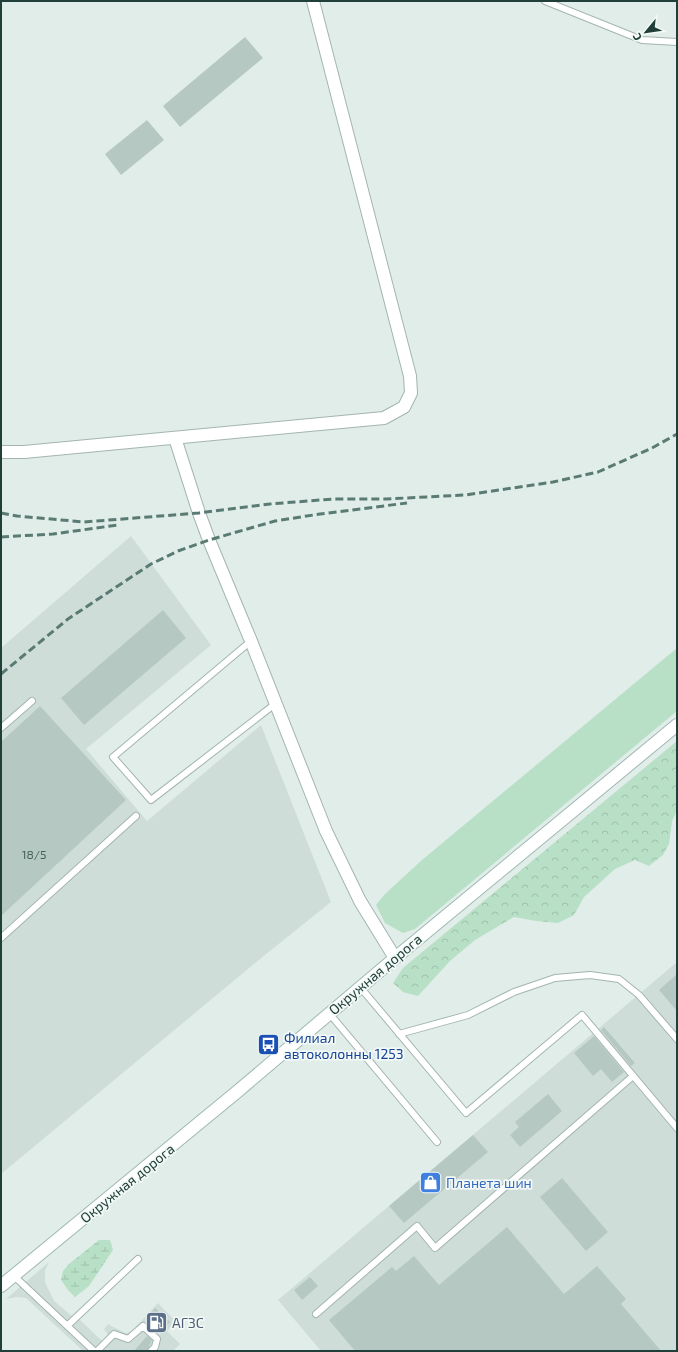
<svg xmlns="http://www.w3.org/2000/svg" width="678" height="1352" viewBox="0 0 678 1352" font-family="'Exo 2',sans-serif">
<defs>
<pattern id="forest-crowns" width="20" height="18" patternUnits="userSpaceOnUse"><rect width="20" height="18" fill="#b8e0c6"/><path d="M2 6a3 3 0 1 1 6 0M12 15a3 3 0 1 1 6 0" fill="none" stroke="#9ec1ab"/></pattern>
<pattern id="wetland-marsh" width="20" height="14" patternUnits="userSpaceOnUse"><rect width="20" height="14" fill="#b8e0c6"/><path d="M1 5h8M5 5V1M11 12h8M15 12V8" fill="none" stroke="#9ec1ab"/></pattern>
</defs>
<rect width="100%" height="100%" fill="#e1ede8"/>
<path fill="#cfddd8" d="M131,536L211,645L86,749L147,821L261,725L331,902L260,959L1,1174V648Z
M677,962V1351H321L278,1300Z
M49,1262L45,1271V1282L54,1301L72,1316L77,1317L104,1343L107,1339L108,1335L104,1329L108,1324L113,1327L126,1333L131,1332L158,1303L176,1322L167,1331L180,1344L173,1351H83L26,1298L17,1297L6,1299Z"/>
<path fill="#b8e0c6" d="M677,648V711L415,929L403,933L385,923L376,905L385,894L422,860Z"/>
<path fill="url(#forest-crowns)" d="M677,741V811L672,821L669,844L663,855L649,866L635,860L615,869L584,897L574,915L558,923L536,921L514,917L475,940L450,961L418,996L403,992L393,983L403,968Z"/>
<path fill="url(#wetland-marsh)" d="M99,1240H110L113,1250L89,1286L75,1297L68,1290L61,1280L63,1271L69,1264Z"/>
<path fill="#b6c8c2" d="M245,37L263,58L180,127L163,106Z
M147,120L164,140L121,175L105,154Z
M163,610L186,638L84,725L61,698Z
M40,706L126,800L1,916V742Z
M677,974V1011L659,990Z
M604,1027L635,1063L631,1066L601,1030Z
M594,1036L624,1072L612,1082L601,1069L593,1076L574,1053Z
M548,1094L562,1111L520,1147L510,1135L519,1127L515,1122Z
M473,1135L488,1152L404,1223L389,1206Z
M562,1178L608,1232L586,1251L540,1197Z
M507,1227L564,1294L597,1266L626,1299L621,1304L661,1351H355L329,1320L392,1267L396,1271L414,1256L439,1285Z
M310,1277L318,1286L302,1300L294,1290Z
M155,1308L170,1322L161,1332L146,1319Z
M147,1336L152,1340L147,1351H134Z"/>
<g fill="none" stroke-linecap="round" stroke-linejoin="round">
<defs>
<path id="service" d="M545,1L642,40L677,42
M251,641L113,757L151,800L275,704
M1,728L32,701
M1,938L136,816
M360,987L466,1113L582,1015L677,1128
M329,1013L437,1142
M399,1034L468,1015L514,992L555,978L590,975L619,979L639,995L677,1039
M14,1276L94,1351
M316,1314L417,1226L435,1248L633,1076
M67,1326L138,1259
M97,1351L114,1334L128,1339L143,1326L157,1339L155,1347L151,1351"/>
<path id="minor" d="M175,438L199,513L209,540L251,641L326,831L360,901L395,958
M1,452H24L384,418L404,407L411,393L410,376L313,1"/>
<path id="secondary" d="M1,1286L238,1091L395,958L677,725"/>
</defs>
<use href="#service" stroke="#a3b5b0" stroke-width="8"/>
<use href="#minor" stroke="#a3b5b0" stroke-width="14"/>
<use href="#secondary" stroke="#9eb9b2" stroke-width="14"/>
<use href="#service" stroke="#fff" stroke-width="6"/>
<use href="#minor" stroke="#fff" stroke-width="12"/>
<use href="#secondary" stroke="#fff" stroke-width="12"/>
<path stroke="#5a7b74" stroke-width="3" stroke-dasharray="8 4" stroke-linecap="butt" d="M1,513L17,516L84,522L199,513L270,504L333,499H386L465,495L553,482L598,472L652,448L677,434
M1,537L53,534L118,525
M1,674L68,619L151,564L178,551L209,540L275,521L320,514L407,503"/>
</g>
<defs>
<symbol id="bus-square" viewBox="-11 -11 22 22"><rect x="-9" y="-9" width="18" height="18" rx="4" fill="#1a4fb4" stroke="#f2f9f6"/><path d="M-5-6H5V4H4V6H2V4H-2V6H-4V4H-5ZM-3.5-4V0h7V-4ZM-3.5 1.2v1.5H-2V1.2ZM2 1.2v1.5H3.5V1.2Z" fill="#fff"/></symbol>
<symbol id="shop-square" viewBox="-11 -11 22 22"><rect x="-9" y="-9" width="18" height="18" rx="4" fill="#3f7fe0" stroke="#f2f9f6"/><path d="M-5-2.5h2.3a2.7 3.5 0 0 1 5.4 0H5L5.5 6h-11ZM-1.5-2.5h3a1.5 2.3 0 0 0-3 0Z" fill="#fff"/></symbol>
<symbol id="fuel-square" viewBox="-11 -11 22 22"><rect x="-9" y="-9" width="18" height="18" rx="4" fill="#5c6f8a" stroke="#f2f9f6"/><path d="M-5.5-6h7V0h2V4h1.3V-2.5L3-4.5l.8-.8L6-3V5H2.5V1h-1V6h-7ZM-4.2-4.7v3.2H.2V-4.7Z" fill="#fff"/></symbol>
</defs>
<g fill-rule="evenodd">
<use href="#bus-square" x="256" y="1032" width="25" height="25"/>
<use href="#shop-square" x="418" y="1170" width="25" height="25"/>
<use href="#fuel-square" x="144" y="1310" width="25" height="25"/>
</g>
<g text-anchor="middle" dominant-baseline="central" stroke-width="3.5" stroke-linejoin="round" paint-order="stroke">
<g font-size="12" fill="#46615b">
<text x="34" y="854">18/5</text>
</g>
<g font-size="14" fill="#203f39" stroke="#f2f9f6">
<text transform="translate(375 974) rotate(-40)">Окружная дорога</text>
<text transform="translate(127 1183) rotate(-39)">Окружная дорога</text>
</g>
<g font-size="14" fill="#164399" stroke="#f2f9f6" text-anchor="start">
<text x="284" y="1037">Филиал<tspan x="284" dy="16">автоколонны 1253</tspan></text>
</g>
<g font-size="14" fill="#366cbe" stroke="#f2f9f6" text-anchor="start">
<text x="446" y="1182">Планета шин</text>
</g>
<g font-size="14" fill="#4e5e75" stroke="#f2f9f6" text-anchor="start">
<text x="172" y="1322">АГЗС</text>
</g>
</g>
<rect width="678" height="1352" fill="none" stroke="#203f39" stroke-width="4"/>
<g transform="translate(646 32) rotate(241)" stroke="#f2f9f6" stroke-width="3" paint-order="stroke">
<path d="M0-3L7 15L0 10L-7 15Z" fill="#203f39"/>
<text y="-6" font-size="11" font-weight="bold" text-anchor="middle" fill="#203f39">С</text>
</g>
</svg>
